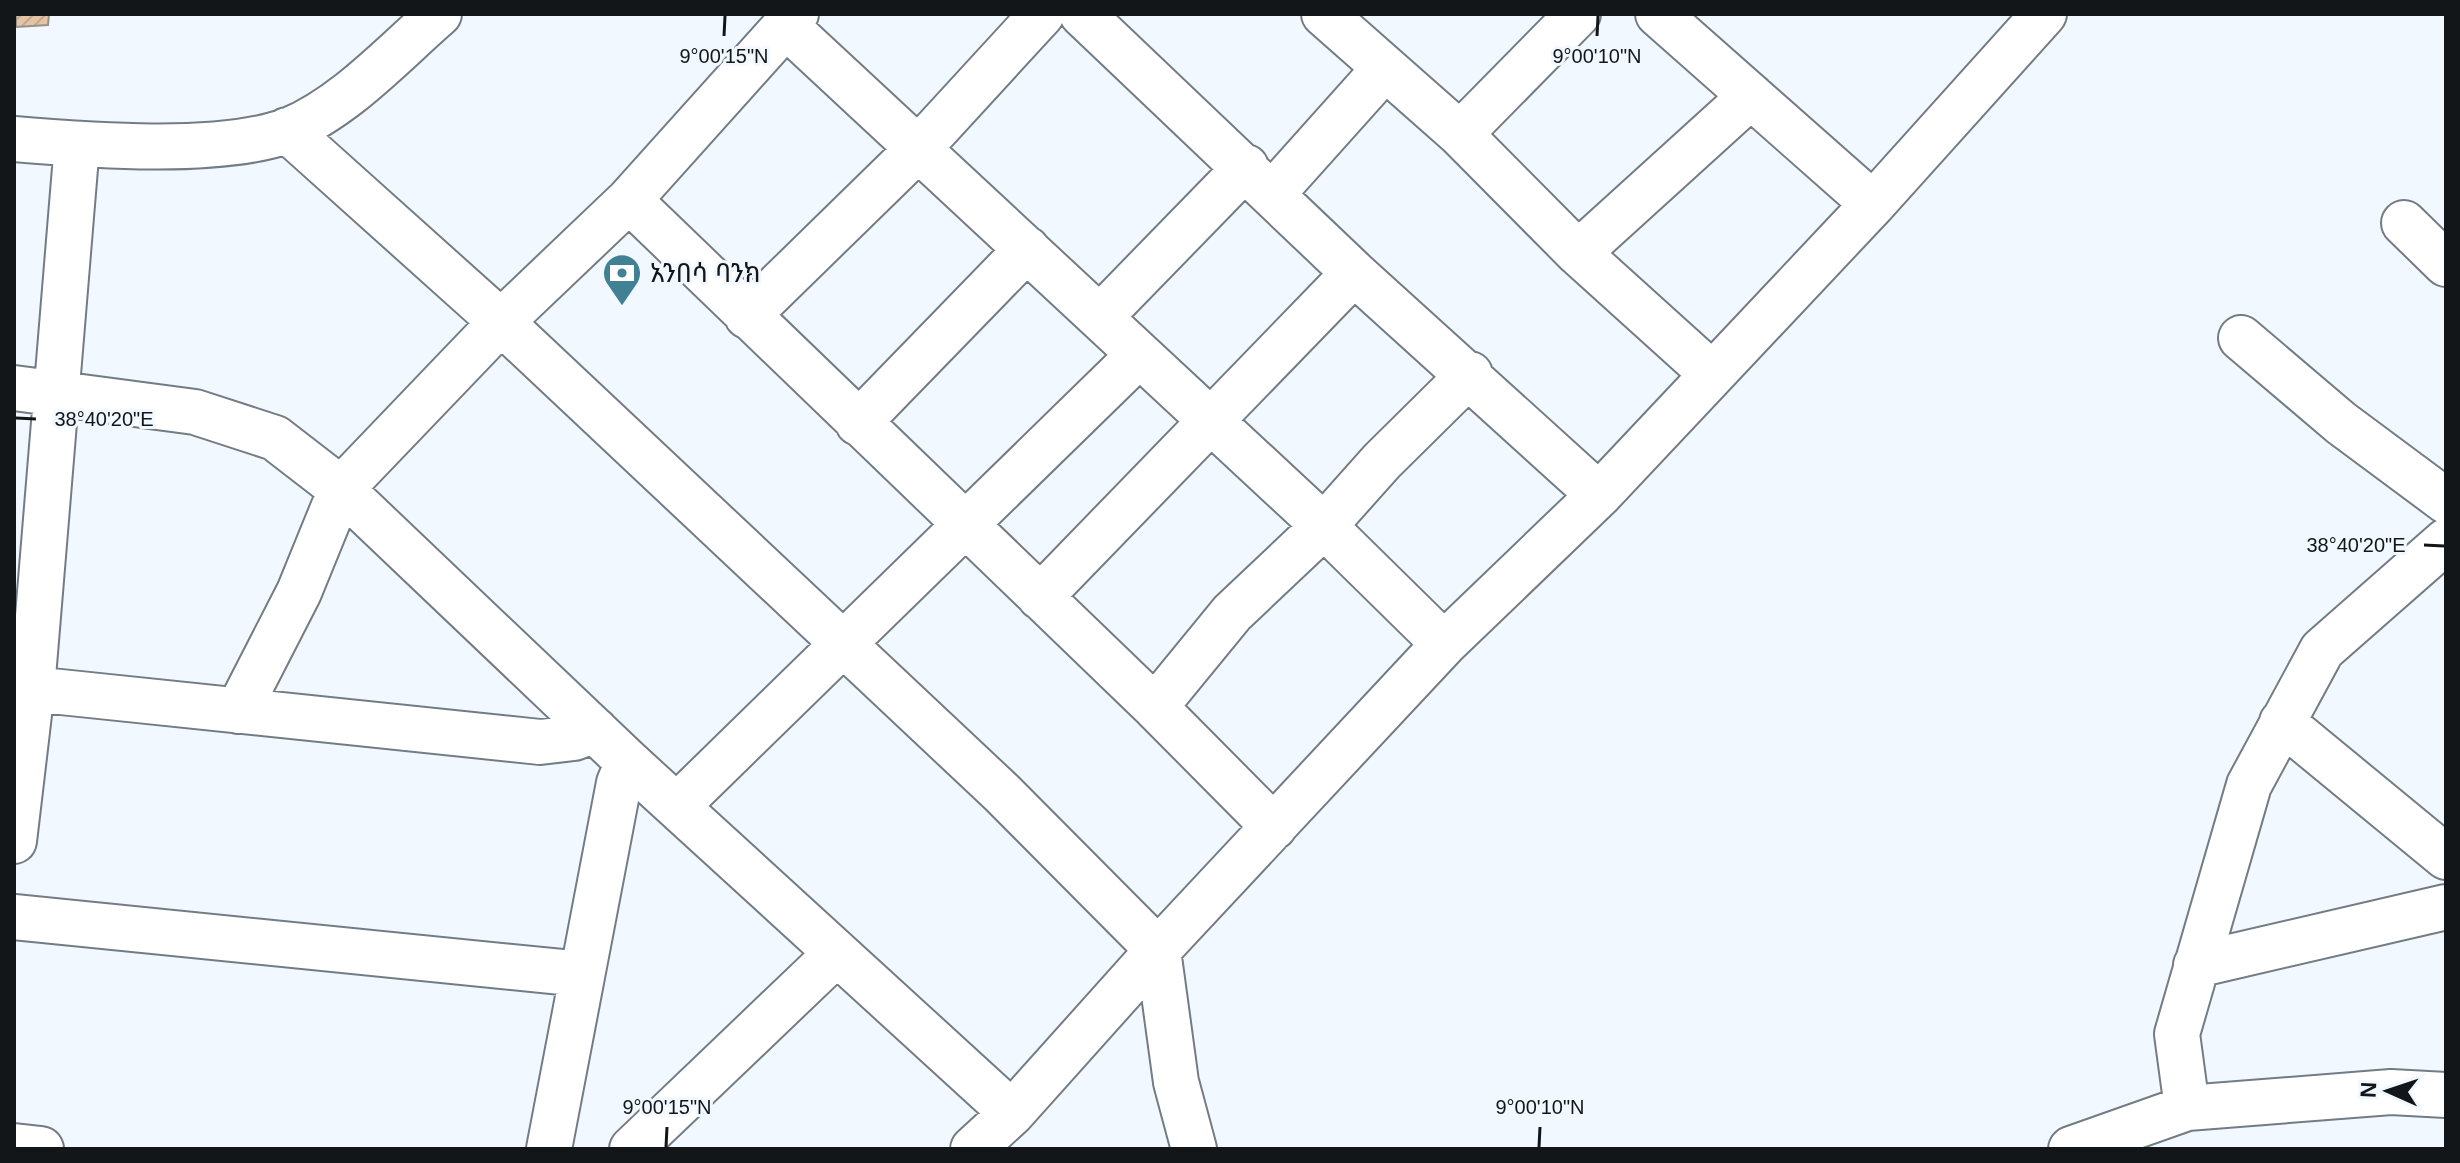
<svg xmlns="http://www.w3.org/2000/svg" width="2460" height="1163" viewBox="0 0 2460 1163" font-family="Helvetica,'Noto Sans Ethiopic',sans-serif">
<defs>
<pattern id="building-hatch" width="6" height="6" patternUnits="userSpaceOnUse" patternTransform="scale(2)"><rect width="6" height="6" fill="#e3c5a6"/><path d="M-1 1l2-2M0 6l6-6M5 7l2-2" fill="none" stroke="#c2a88e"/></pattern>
</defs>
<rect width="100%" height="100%" fill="#f1f8ff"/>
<path fill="url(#building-hatch)" stroke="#999189" stroke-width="2" d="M16,14H49L48,25L16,27Z"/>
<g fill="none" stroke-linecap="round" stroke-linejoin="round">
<defs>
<path id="minor" d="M796,14L629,200L501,322L341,489L628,762L1012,1113
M1082,14L1354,273L1599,495
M1324,14L1460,134L1578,253L1712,374
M1658,14L1873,204
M785,25L1324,526L1444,644
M287,130L501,322L1002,793L1158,950L1176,1082L1194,1149
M1460,134L1578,14
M14,139C87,145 221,156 289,130C345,107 393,54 439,14
M1273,193L1385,68
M629,200L1155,707L1274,827
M2404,223L2446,264
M1578,253L1751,96
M747,316L919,148L1042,14
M1100,317L1246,167
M2241,338L2341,423L2446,501
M14,388L195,412L275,438L341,489L299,592L238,711
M858,423L1027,249
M1040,597L1354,273
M32,689L540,742L574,738L595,730
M1155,707L1232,613L1324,526L1382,461L1470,374
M2282,722L2446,857
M677,806L1138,356
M14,841L32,689L77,144
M14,917L582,974
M2196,965L2446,907
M2187,1108L2177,1034L2249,785L2322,650L2446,541
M14,1146L41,1149
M549,1149L619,783L628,762
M632,1149L837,953
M973,1149L1012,1113L1158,950L1444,644L1599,495L1873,204L2044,14
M2071,1149L2187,1108L2391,1092L2446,1095"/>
</defs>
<use href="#minor" stroke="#747c83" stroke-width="48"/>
<use href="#minor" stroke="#fff" stroke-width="44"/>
</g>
<path fill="none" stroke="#131619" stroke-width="3" d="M724,36L725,16M1597,36L1598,16M16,418L36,419M2424,545L2444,546M666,1147L667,1127M1539,1147L1540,1127"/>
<defs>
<symbol id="bank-pin" viewBox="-11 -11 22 30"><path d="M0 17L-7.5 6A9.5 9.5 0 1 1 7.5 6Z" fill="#408293" stroke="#f1f8ff"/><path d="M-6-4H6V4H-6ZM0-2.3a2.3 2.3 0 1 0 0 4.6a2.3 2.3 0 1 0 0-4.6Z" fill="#fff"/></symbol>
</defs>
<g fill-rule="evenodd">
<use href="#bank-pin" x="600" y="251" width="44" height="60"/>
</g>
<g text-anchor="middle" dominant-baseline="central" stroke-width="6" stroke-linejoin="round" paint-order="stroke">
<g font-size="26" fill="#131619" stroke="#f1f8ff" text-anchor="start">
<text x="650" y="273">አንበሳ ባንክ</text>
</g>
</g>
<g font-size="20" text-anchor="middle" fill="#131619" stroke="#f1f8ff" stroke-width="6" stroke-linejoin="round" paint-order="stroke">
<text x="724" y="63">9°00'15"N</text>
<text x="1597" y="63">9°00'10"N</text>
<text x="104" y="426">38°40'20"E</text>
<text x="2356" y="552">38°40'20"E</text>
<text x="667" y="1114">9°00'15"N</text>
<text x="1540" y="1114">9°00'10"N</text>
</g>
<rect width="2460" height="1163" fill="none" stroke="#131619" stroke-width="32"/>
<g transform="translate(2388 1091) rotate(273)" stroke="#f1f8ff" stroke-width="6" paint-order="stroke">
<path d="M0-6L14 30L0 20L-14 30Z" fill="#131619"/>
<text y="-12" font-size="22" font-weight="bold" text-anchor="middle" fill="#131619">N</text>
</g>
</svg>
